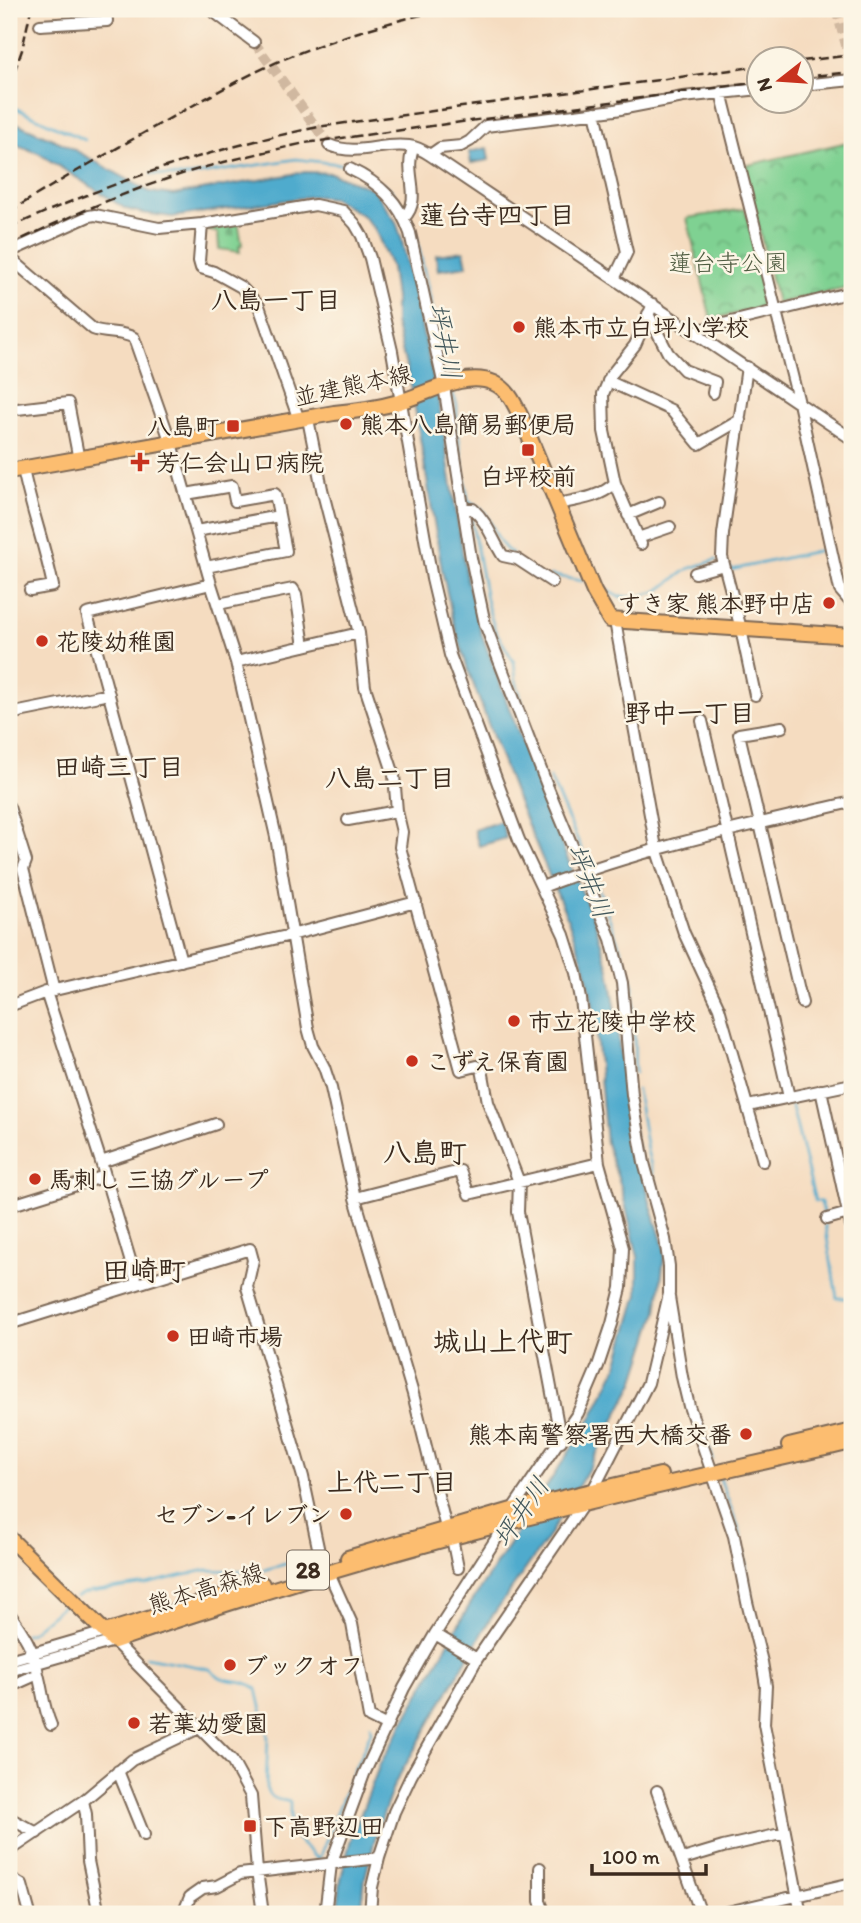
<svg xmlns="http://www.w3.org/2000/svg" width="861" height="1923" viewBox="0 0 861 1923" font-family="Itim,'Klee One',sans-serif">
<defs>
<pattern id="cemetery-stones" width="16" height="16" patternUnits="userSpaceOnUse" patternTransform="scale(1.75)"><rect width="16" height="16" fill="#7fd192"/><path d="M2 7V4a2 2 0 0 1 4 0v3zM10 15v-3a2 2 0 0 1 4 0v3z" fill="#69aa77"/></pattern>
<pattern id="park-crowns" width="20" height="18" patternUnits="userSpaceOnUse" patternTransform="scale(1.75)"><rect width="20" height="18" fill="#7fd192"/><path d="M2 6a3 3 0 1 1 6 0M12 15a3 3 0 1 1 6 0" fill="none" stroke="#69aa77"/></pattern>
</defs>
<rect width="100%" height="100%" fill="#fcf5e5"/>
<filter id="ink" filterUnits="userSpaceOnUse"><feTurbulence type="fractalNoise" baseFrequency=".0143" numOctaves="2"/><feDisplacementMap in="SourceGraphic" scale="14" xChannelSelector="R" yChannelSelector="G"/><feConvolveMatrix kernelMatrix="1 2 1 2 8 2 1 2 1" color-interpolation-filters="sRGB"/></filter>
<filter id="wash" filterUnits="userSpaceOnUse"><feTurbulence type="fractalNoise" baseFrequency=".00686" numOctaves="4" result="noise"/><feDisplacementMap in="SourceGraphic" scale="28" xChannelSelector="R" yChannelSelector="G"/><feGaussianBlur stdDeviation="1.57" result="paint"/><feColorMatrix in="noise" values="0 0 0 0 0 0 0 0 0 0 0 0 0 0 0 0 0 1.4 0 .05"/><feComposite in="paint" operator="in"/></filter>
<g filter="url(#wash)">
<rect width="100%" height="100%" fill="#f5dcc0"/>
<path fill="url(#cemetery-stones)" stroke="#5d7e58" stroke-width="2" d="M238,221L242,245L239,246L240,252L219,249L218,233L207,230L206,226Z"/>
<path fill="url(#park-crowns)" stroke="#5d7e58" stroke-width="2" d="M852,141V287L777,303L744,166Z
M745,209L770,306L711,319L687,218Z"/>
<path fill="#4fabcd" stroke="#456a76" stroke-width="2" d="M9,120L64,144L150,192L173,195L305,172L331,173L373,189L396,222L401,237L438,399L467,580L479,627L550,818L594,920L609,969L615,1005L620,1054L630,1113L650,1202L665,1250L657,1312L634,1383L589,1468L547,1539L490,1619L394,1785L377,1831L365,1878L361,1914H337L341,1878L350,1842L380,1764L469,1606L593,1415L616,1369L638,1294V1257L621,1187L606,1143L594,1010L585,967L567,917L513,790L467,667L453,620L442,570L412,390L395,323V298L391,267L375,229L362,215L333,198L314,196L172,217L142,213L126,209L38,153L9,142Z
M487,148L489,160L471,163L469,152Z
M464,251L467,266L438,270L436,255Z
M501,821L506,838L479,846L474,830Z"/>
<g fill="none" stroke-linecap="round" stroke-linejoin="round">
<path stroke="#4fabcd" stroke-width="2.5" d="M9,105L85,140
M151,174L183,177L296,159L349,165
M382,183L390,189L405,210
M416,235L433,311
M451,388L457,405V425L469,506
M468,501C473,504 479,506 483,510C493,522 497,546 512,553
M470,512L487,604L495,630L514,662L516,680L525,713
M730,567L731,570L826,549
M550,575L582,581
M597,586L620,597L640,596L658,591L688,569L716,560
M550,778L590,868
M593,874L633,983L635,1073
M637,1090L647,1150L675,1260L674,1279
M791,1103L815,1201L821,1202L823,1213
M825,1225L837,1298H852
M674,1292L681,1338
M708,1445L713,1459
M719,1476L740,1532L753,1607
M76,1597L83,1593L146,1584L206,1570L260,1571L307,1558
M26,1634L31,1632L67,1602
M9,1637L19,1635
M146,1657L210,1669C227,1688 238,1674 257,1689L268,1737L266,1788C272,1802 278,1798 290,1802V1828L295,1837L316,1858L320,1857L347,1786L371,1732L370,1725"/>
</g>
</g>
<g filter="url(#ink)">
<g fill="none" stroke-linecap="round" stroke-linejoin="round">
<path stroke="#d0b8a0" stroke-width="10" stroke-dasharray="10 5" stroke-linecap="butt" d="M836,9L852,67
M254,42L329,145"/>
<defs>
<path id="minor" d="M210,9L254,42
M40,25L107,21L106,9
M802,85L852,80
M721,92L799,403L840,590L852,604
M595,112L627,252L614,279
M329,145C359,157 379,142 409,146C417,147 424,151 430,155L852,439
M430,155L440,148L461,146L470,141L486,126L615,110L683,97L760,89
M350,169C380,183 399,202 410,233L444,386L471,558L485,624L548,788L611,939L622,983L632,1095L644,1163L665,1239L669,1266V1294L648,1383L593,1490L477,1659L411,1776L394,1812L379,1858L372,1887L370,1914
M404,218C424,197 402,172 414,147
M202,224L199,261L201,268L214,272L241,287L259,306L299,420
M9,252L89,216L95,215L159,228L202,224L315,205L343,211L355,224L362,236L370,258L392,351L432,579L450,655L519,840L564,935L576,973L581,999L599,1163L623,1248L621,1288L612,1324L598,1366L578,1413L503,1523L496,1539L435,1634L404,1688L364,1774L331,1864L325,1914
M9,257L93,329C106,334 123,331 134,338L171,443L211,584L236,662L276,837L308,1028L313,1046L324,1067L331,1088L355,1198L413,1394L446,1528L452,1538L458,1568
M648,314L668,353L684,370L715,382L713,393
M695,331L852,292
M747,367L723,534L722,557L741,629L755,695
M608,381L671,410L699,444L740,420
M9,410L68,403L79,460
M308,419L322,489L359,633L365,687L394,775L397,811L402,832L400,847L461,1070L477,1066L482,1069L488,1102L519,1182L518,1212L561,1441
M23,469C31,509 45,546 53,586L30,590
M615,483L641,544
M186,494L232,486L235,501L275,494L286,551L206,567
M557,504C577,500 600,498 615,483L604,431L603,394L611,375L635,345L653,304
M463,509H473C488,523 492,539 503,556L517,559L552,582
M628,515L659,502
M196,531L279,516
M638,538L670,527
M695,573L724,565
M218,604L293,589L296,594L304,646
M615,621L656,848L684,933L719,1008L763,1161
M236,662L359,633
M9,714L109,694
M702,721L789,1097
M782,727L739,734L802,1003
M9,807L26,861L23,869L54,991
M348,820L397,811
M542,887C643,848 748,826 852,802
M181,961L87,614L211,584
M46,992L101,1162L137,1283
M9,1006L46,992L291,935L416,902
M821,1090L852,1231
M748,1106L852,1084
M101,1162L216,1124
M355,1198L460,1171L469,1194L599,1163
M9,1206L105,1176
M827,1219L852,1212
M669,1297L682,1377L689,1406L734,1536L747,1602L762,1662L766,1686L764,1724L801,1914
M9,1324L250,1249L253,1260L247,1287L303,1477L322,1566L329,1573L352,1624L369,1717L387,1726
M9,1613C22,1631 35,1650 38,1674L9,1687
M435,1634L477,1659
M9,1660L105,1632
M9,1671L114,1641L232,1761L251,1796L257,1871L263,1914
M38,1674C43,1692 43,1707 51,1725
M118,1771L144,1835
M657,1791L701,1914
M9,1818L37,1833
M9,1851L83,1801
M683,1859L723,1847L785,1833
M540,1868V1901L545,1914
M9,1877L22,1885L30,1914
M99,1914L88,1861L86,1814L83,1801L132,1760L199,1728
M183,1914L190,1897L203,1888L217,1886L240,1874L379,1858
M719,1914L852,1883"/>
<path id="major" d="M9,471L334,413C357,411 378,408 399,402C427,394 465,370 494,383C509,390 514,403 521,417L594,592L610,620L852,636
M789,1446L852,1431
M9,1538L114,1641C243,1597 374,1557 506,1523C621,1493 737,1468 852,1442
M348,1558L512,1510L660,1475
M105,1632L262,1584"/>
</defs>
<use href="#minor" stroke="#7c6857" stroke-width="14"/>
<use href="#major" stroke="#7c6857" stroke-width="18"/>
<use href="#minor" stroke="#fff" stroke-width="10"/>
<use href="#major" stroke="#fcbd6f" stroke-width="14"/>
<path stroke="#3b2a1e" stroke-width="2.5" stroke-dasharray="10 5" stroke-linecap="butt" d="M802,61L852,55
M802,77L852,72
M9,87L22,50L31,9
M9,212C63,178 119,147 174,116C219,91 264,65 312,48C357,31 403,18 450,9
M9,228C111,182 214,147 324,126L760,66
M9,245C58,222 107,199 158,182C206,165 256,154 305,143L760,82"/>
</g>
</g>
<g fill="#c8321e" stroke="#fcf5e5" stroke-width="2.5">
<circle cx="519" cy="327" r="7"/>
<circle cx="346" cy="424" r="7"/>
<rect x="226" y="419" width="14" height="14" rx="3.5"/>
<rect x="521" y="443" width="14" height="14" rx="3.5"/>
<path d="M136.5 451.5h7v7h7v7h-7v7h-7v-7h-7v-7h7z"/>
<circle cx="829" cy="603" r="7"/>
<circle cx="42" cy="641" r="7"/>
<circle cx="514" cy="1021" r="7"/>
<circle cx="412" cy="1061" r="7"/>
<circle cx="35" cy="1179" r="7"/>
<circle cx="173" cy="1336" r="7"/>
<circle cx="746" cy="1434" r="7"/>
<circle cx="346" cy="1514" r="7"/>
<circle cx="230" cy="1665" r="7"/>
<circle cx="134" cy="1723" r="7"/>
<rect x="243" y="1819" width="14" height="14" rx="3.5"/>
</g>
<g text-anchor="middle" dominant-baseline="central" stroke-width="5" stroke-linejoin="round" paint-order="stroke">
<rect fill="#fcf5e5" stroke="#75675a" stroke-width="2" x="287" y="1550.5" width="42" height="39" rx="5"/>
<g font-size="23" font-weight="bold" fill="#3b2a1e">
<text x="308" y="1570">28</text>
</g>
<g font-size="24" fill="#4f5c41" stroke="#fcf5e5">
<text x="728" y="262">蓮台寺公園</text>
</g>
<g font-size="24" font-weight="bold" fill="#3b2a1e" stroke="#fcf5e5" text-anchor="start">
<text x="533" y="327">熊本市立白坪小学校</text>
<text x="360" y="424">熊本八島簡易郵便局</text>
<text x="219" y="426" text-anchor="end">八島町</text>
<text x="156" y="462">芳仁会山口病院</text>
<text x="528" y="476" text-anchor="middle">白坪校前</text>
<text x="815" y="603" text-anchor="end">すき家 熊本野中店</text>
<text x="56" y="641">花陵幼稚園</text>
<text x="528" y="1021">市立花陵中学校</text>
<text x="426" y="1061">こずえ保育園</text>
<text x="49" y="1179">馬刺し 三協グループ</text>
<text x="187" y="1336">田崎市場</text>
<text x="732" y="1434" text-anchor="end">熊本南警察署西大橋交番</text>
<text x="332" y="1514" text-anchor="end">セブン-イレブン</text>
<text x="244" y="1665">ブックオフ</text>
<text x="148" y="1723">若葉幼愛園</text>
<text x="264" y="1826">下高野辺田</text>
</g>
<g font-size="24" fill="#3b2a1e" stroke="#fcf5e5">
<text transform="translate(353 385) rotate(-12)">並建熊本線</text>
<text transform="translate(206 1588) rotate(-17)">熊本高森線</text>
</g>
<g font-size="26" font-weight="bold" fill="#3b2a1e" stroke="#fcf5e5">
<text x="497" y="215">蓮台寺四丁目</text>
<text x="276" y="300">八島一丁目</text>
<text x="690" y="713">野中一丁目</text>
<text x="119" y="767">田崎三丁目</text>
<text x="390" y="778">八島二丁目</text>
<text x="392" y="1482">上代二丁目</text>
</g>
<g font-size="26" font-style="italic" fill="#42575b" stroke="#fcf5e5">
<text transform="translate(445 341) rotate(79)">坪井川</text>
<text transform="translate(590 881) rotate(68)">坪井川</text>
<text transform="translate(521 1512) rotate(-56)">坪井川</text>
</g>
<g font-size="28" font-weight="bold" fill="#3b2a1e" stroke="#fcf5e5">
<text x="425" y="1152">八島町</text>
<text x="144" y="1270">田崎町</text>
<text x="503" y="1341">城山上代町</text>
</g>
</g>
<rect width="861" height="1923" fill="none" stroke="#fcf5e5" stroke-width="35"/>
<g transform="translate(780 80) rotate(253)"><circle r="33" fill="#fcf5e5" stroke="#afa495" stroke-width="2"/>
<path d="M0-5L12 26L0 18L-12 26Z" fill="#c8321e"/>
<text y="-10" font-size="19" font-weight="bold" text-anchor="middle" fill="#3b2a1e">N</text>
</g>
<path d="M592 1864v10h114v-10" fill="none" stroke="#3b2a1e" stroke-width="3.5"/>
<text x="602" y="1864" font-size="21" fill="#3b2a1e" stroke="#fcf5e5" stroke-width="5" paint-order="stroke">100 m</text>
</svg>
